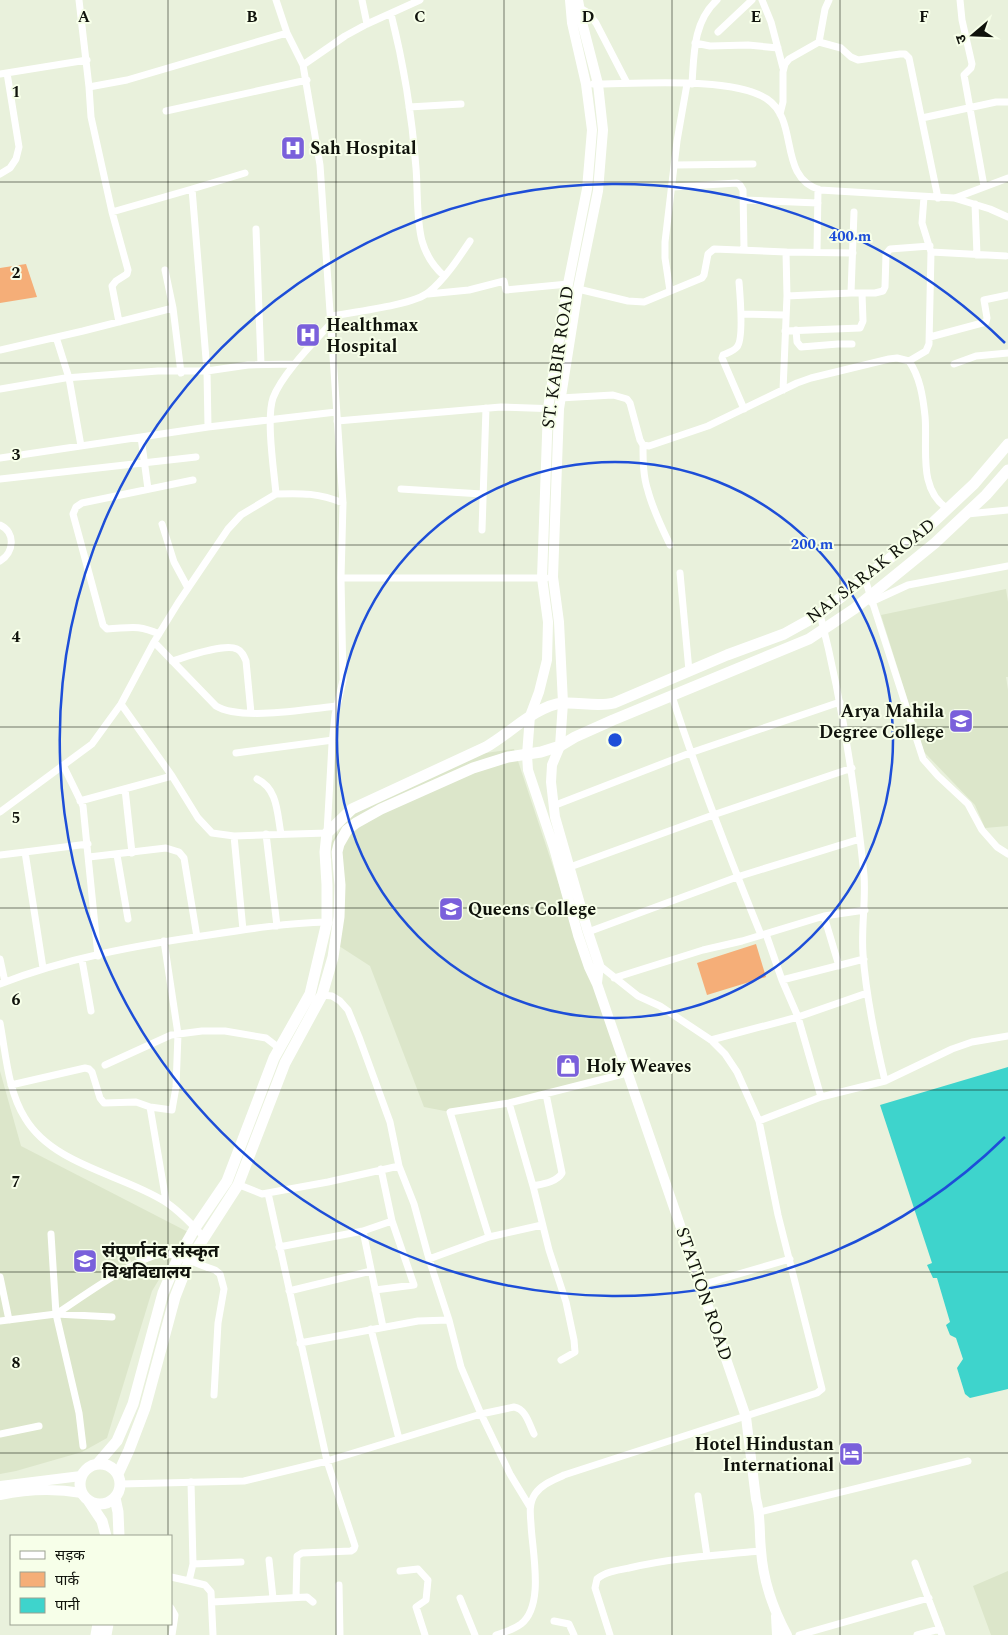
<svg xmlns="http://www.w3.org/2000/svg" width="1008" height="1635" viewBox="0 0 1008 1635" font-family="Spectral,'Noto Sans Devanagari',serif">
<rect width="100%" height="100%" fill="#e9f1dc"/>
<path fill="#dce6ca" d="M1006,589L1008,602V677H1006L1008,690V826L985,828L975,805L924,752L881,615Z
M514,749L576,936L627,1073L509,1103L450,1112L424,1107L370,966L336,944L335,883L330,844L349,817L385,793L465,756Z
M0,1071L21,1146L188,1232L152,1291L107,1438L82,1452L16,1471L0,1474Z
M1008,1571V1635H991L973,1586Z"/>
<path fill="#f5ae78" d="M26,264L37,297L0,303V268Z
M756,944L766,977L707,995L697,963Z"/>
<path fill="#3ed4cc" d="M1008,1067V1389L970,1398L965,1394L957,1368L963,1359L956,1338L950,1335L946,1325L950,1322L937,1278H933L927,1265L932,1263L880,1105Z"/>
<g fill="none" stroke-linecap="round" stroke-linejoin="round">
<path stroke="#fff" stroke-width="7" d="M79,0L89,87L127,80L287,33L303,65L345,36L367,24L420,0
M276,0L287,33
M362,0L367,24
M762,0L771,22L783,68
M960,0L962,20L972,64L971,68L964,75L984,186
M578,7L587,12L596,23L627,83
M391,14C404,65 412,116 416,168C418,192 416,217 422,241C426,255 433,266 444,276
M718,32L752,0
M819,42L841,48L851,57L858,60L900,54H905L909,58L938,198
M695,43L710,46L748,45L778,48
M0,74L87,60
M593,84C636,84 733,76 767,99C800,121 777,177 820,190L954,198L990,209L1008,217
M692,84C694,54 693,22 717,0
M89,87L91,117L112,212L192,189L207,371L208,427
M409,107L461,104
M166,111L307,80
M780,114L783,102V72L785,64L789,59L819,42L825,9L829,0
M922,118L996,102H1008
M675,165L753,164
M0,174L10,168L16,159L19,147L7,73
M673,187L737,183L740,185L743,190L744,249
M192,189L245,173
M955,198L1008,178
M744,200L818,203
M975,204L977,255
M112,212L128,270L127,274L116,281L112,286L119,322
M256,229L261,364
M817,252L818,189
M931,252L1006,256
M165,270L173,308
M739,282C740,294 744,339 737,347C734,351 727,353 723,355L722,358L744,409
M578,289L628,301L644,302L702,278L704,275L708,254L714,249L786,252
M670,291L665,258V242L677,141L687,84
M851,293H875L883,291L885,287L886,254L890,249L930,246
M428,294L469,290L504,281L506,290L568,284
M787,296L786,252L853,253
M741,314L785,315
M332,316C353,312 414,305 429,292C445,279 458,259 470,241
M332,322C315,341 282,374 273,398C266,419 274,471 276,494C302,493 319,493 343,503
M796,330L797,342L801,347L838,344H852
M785,331L860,328L863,321L862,293
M56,337L69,378L81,446
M930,337L986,322L987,318L984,300L1008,295
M0,350L83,331L173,308L181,373
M909,361L926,351L929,344L931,252L922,223L924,197
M954,364L976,356L1008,353
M0,389L65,378L158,371H207L248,365L294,364
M783,390L787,296L851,293L854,212
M560,398L613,395L627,399L630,403L640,440L643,445L649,446L708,426L797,383L811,378L889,359L897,358L909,361C920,377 923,397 925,416C928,446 917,490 948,509
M337,421L501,407L559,409
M141,437L148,489
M643,445C643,460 643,476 648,491C653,510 662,528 670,545
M0,458L208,427L336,412
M0,479L196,457
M401,489L482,494
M967,514L1008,510
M162,524L174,562L188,588
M0,525C16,532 14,553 0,561
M482,530L486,408
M680,573L689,671
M341,578H546
M865,579L923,759L938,776L968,804L982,830L997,847L1008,854
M871,602L908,585L1008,566
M820,614C842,700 855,786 864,875C866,901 861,928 863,954C866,997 875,1039 885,1081
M159,634C137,624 130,628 107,629L103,625L73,514L76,507L82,503L193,480
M154,642L216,706C240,721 308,709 337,706
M172,661C186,657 224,643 237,649C242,651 244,656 246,661L251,713
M672,696C698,777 729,856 761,935
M121,704L172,776L198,818L212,833L234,836L327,833L332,744L335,715L343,680L341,578L343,503L320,165L303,65
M236,753L333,740
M63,765L83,806L98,956
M257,779C278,789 277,813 281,834
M125,789L132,853
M80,801L172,776
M553,806L690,753L840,702
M0,812L92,744L121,704L154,642L178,603L228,529L241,515L276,494
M266,834L277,926
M234,836L243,930
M25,852L88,844
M0,855L25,852L43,968
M117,855L128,919
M89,857L166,848L179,852L184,858L197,937
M570,867L713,815L852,768
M824,916L839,966
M588,932L737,877L860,839
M766,934L782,980L798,1017L821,1097
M0,959L5,982
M82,960L91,1011
M614,978L703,950L742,941L824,916L865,910
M782,980L864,959
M0,984C66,958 138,945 209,935C248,929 287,923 327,922
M322,995L332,996L340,1001L348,1010L359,1037L390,1122L399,1166L414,1204L429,1259L449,1320L461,1367L481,1414L510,1474L530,1507
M0,1023C6,1055 8,1091 25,1118C53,1165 121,1174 164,1201C179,1210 192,1225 204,1237
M711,1040L798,1017L867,993
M105,1065L171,1035L202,1031H225L266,1038L279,1048
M11,1085L85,1068L89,1069L92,1072L100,1098L104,1103L136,1102L150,1107L172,1110L176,1087L178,1034L164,941
M509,1103L627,1073
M150,1107L166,1201
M759,1121L821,1097L885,1081L952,1049L972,1042L1008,1036
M237,1184L262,1194L328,1182L399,1166
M533,1186C542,1184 557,1182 562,1173L546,1094
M268,1193L327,1461L355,1546L354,1549L351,1551L302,1553L297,1556L296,1597
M363,1231L383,1327
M51,1234L56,1314L79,1413L83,1446
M489,1237L450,1112L509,1103L533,1186L549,1250L566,1302L574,1340L575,1352L561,1360
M279,1247L363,1231L392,1221
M429,1259L489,1237L542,1225
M0,1277L9,1320
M701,1285L790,1259
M375,1290L414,1285L392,1221L381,1169
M289,1291L371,1271
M56,1314C78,1300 144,1251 167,1254C179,1255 202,1266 215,1270L220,1274L224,1289L218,1323L214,1395
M0,1321L56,1314L112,1317
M371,1329L399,1439
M300,1343L418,1321L449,1320
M0,1434L39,1426
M191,1482L193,1564L189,1581L205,1585L211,1592L213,1635
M121,1484L244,1481L327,1461L481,1414L514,1407C526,1409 529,1424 534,1434
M698,1496L707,1556
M760,1512L968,1461
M269,1560L273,1598
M915,1563L942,1635
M193,1564L241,1562
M400,1571L418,1569L428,1580L426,1600L416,1607L425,1635
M171,1577L189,1581
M339,1585L340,1635
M460,1598L475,1635
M212,1602L307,1597L313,1602
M171,1608L175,1615L172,1635
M554,1621L569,1624L574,1635
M496,1635C505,1632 513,1630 521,1624C545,1605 532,1551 531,1524C530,1513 529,1503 535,1494C542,1484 554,1480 564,1475L817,1393L822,1389L778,1215L759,1121L737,1072L725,1054L711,1040L660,1006L638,996L599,965L596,966
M610,1635L595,1588L597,1579C605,1572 618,1570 629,1568C673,1558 716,1555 761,1551
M799,1635L929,1598
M917,1635L940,1629"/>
<path stroke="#fff" stroke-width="10" d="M570,0L572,23L586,84L592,130L587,189L568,284L548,408L542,578L548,622L547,660L539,692L530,716L527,755L528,770L554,848L578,935L589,967L597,984L746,1417L756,1499C761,1516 759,1532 761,1550C763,1580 773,1609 787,1635
M578,0L582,22L598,84L603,130L598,191L578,289L559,409L553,577L559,622L563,703L560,746L552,765L551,782L555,817L588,932L599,965L597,983
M0,1486L81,1476
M0,1495C28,1489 54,1488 82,1493
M776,1616L777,1635"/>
<path stroke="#fff" stroke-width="11" d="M98,1463L117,1441L133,1404L163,1293L178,1258L195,1228L227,1181L274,1058L310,994L327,922V885L325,852L327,833L352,809L486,747C509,734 537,705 563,703C580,702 597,707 614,703L727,655L784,634L820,614L924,531L974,484L1008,444
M80 1484a20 20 0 1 1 40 0a20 20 0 1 1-40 0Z
M118,1474L129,1450L145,1408L175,1297L189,1261L238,1185L285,1063L322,995L333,957L339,917L340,885L337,852L339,844L347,830L356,823L381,809L473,768L508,757L541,752L560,746L575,737L613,720L809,639L854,609L935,543L986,495L1008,470
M115,1498L118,1512L119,1536
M88,1500L102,1521L106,1536
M96,1635L98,1624
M106,1635L108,1624"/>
</g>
<path fill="none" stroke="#10130c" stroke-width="1" stroke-opacity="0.55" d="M168,0V1536M336,0V1635M504,0V1635M672,0V1635M840,0V1635M0,182H1008M0,363H1008M0,545H1008M0,727H1008M0,908H1008M0,1090H1008M0,1272H1008M0,1453H1008M168,1624V1635"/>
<g fill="none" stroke="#1d4ed8" stroke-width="2.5">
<circle cx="615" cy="740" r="278"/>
<path d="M1005 1137A556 556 0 1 1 1005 343"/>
</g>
<defs>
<symbol id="hospital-square" viewBox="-11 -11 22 22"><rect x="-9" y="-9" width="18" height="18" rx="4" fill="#7a60db" stroke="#f7ffe9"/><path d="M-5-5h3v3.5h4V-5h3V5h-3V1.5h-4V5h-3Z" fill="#fff"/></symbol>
<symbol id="university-square" viewBox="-11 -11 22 22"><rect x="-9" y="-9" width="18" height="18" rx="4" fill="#7a60db" stroke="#f7ffe9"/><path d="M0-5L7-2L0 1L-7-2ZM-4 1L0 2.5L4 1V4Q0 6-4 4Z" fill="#fff"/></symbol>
<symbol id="school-square" viewBox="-11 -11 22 22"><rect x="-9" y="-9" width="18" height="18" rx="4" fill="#7a60db" stroke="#f7ffe9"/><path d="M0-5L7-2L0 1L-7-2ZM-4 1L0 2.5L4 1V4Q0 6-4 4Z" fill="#fff"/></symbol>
<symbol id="shop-square" viewBox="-11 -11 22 22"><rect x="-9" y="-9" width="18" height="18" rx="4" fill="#7a60db" stroke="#f7ffe9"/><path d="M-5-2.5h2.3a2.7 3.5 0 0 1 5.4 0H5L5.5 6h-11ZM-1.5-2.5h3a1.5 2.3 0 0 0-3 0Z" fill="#fff"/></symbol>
<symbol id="hotel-square" viewBox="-11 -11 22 22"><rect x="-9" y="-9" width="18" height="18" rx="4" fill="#7a60db" stroke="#f7ffe9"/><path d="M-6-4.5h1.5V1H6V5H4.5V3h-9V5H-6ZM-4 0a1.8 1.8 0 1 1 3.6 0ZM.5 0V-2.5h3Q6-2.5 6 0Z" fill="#fff"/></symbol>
</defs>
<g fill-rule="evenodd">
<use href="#hospital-square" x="279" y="134" width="28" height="28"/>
<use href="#hospital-square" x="294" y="321" width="28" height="28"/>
<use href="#university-square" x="947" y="707" width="28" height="28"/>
<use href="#school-square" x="437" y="895" width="28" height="28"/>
<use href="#shop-square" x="554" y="1052" width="28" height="28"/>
<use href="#university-square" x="71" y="1247" width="28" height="28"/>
<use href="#hotel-square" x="837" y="1440" width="28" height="28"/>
</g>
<g text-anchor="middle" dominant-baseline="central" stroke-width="4" stroke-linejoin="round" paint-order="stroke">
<g font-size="18" font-weight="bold" fill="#10130c" stroke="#f7ffe9" text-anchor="start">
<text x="310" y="148">Sah Hospital</text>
<text x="326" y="325">Healthmax<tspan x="326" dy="21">Hospital</tspan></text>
<text x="944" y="711" text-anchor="end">Arya Mahila<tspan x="944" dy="21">Degree College</tspan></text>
<text x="468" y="909">Queens College</text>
<text x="586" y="1066">Holy Weaves</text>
<text x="102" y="1251">संपूर्णानंद संस्कृत<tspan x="102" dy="21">विश्वविद्यालय</tspan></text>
<text x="834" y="1444" text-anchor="end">Hotel Hindustan<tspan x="834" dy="21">International</tspan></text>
</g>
<g font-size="18" fill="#10130c" stroke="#f7ffe9">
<text transform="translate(558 357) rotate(-82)">ST. KABIR ROAD</text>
<text transform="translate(871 571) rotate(-38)">NAI SARAK ROAD</text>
<text transform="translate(704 1294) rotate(71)">STATION ROAD</text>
</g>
</g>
<g font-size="16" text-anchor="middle" font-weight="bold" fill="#10130c" stroke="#f7ffe9" stroke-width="4" stroke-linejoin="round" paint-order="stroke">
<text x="84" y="22">A</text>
<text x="252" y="22">B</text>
<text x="420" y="22">C</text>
<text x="588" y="22">D</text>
<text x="756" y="22">E</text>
<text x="924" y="22">F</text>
<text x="16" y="97">1</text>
<text x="16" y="278">2</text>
<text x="16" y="460">3</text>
<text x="16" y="642">4</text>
<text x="16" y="823">5</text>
<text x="16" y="1005">6</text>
<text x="16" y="1187">7</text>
<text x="16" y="1368">8</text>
</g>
<circle cx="615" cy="740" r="8" fill="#1d4ed8" stroke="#f7ffe9" stroke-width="2.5"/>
<g font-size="15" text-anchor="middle" font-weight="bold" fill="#1d4ed8" stroke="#f7ffe9" stroke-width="4" stroke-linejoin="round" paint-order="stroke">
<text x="850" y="241">400 m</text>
<text x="812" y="549">200 m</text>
</g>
<rect x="10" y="1535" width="162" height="90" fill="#f7ffe9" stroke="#9ba191"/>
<rect x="20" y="1551" width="25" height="8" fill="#ffffff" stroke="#9ba191"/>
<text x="55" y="1560" font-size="15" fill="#10130c">सड़क</text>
<rect x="20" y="1572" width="25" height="15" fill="#f5ae78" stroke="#9ba191"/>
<text x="55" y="1585" font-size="15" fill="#10130c">पार्क</text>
<rect x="20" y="1598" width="25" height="15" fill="#3ed4cc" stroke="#9ba191"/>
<text x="55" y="1610" font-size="15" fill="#10130c">पानी</text>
<g transform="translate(973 35) rotate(251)" stroke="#f7ffe9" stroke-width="4" paint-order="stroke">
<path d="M0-4L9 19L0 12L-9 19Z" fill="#10130c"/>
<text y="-8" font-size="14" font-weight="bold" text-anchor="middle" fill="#10130c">उ</text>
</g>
</svg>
